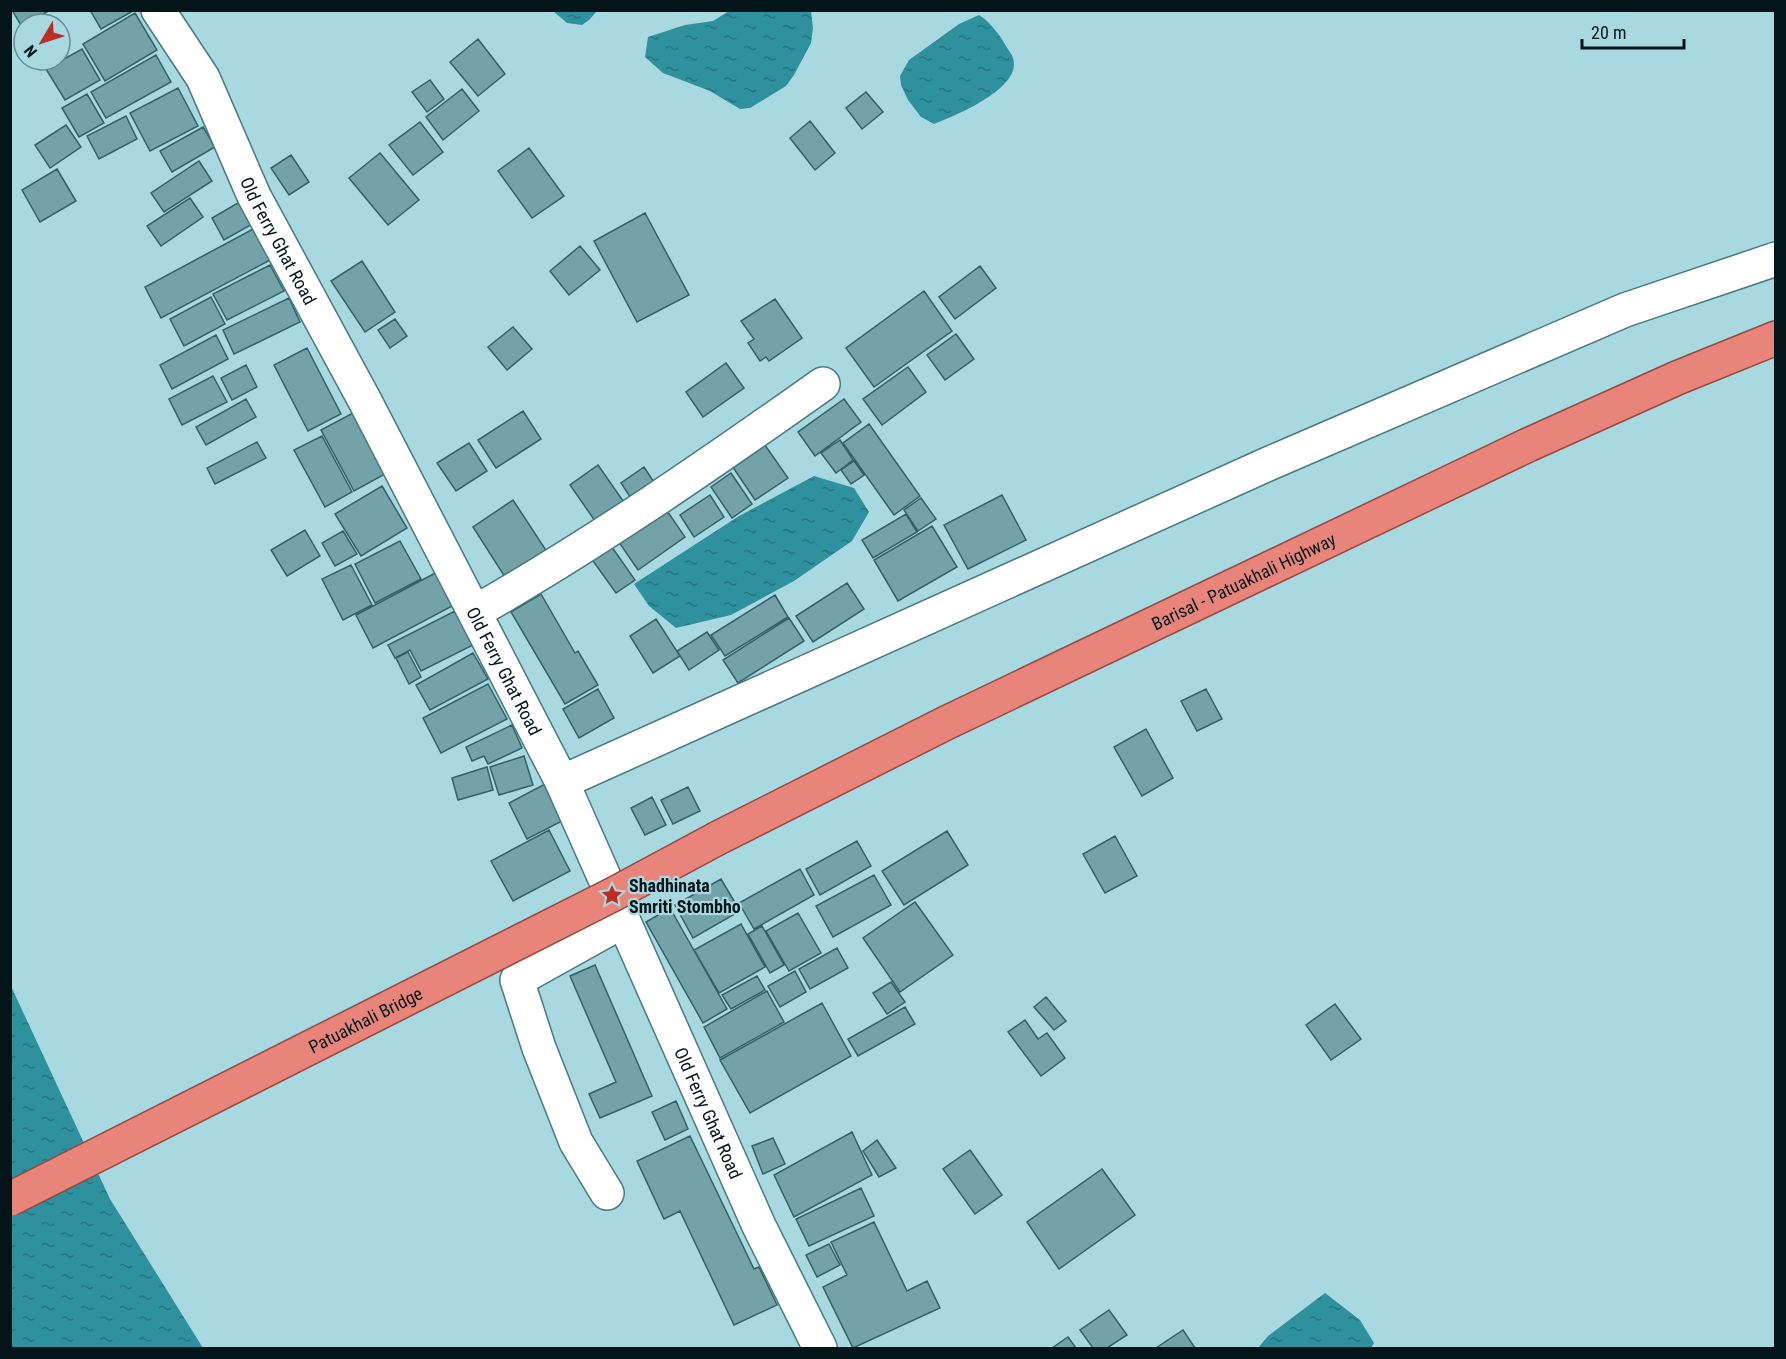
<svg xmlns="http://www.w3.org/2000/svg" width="1786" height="1359" viewBox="0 0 1786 1359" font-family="'Roboto Condensed',sans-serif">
<defs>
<pattern id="water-ripples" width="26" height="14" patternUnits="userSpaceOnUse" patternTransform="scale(1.5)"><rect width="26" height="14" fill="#2f909e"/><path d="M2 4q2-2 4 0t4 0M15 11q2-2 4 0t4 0" fill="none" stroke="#267480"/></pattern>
</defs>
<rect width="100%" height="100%" fill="#a8d8e0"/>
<path fill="url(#water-ripples)" d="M553,11H597L589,20L582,25L567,23Z
M729,11H811L813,28L811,43L794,75L786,86L750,108L740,109L710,91L663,73L645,57L648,37L685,25L713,21Z
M979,15C990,22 999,34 1006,46C1008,50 1012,54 1013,58C1023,88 955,116 934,124L921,117L908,100L901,85L900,76L909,60L959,24Z
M814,476L854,488L869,512L852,541L794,581L731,615L676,628L649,606L634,584L739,516Z
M10,984L110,1199L203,1348H11Z
M1325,1293L1360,1320L1374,1343L1371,1348H1258L1268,1336Z"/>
<path fill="#73a2a9" stroke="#336168" stroke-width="1.5" d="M12,10H50L28,24H24L22,27Z
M90,10H133V11L101,29Z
M135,13L157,50L105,81L83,44Z
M478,39L505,74L478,96L450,62Z
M82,49L100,80L65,100L46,69Z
M156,55L171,82L106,118L91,92Z
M430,80L444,99L427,112L412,92Z
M178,88L198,126L150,151L130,113Z
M462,89L479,111L443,140L426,117Z
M866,92L883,112L862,129L846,108Z
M87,94L104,123L79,137L62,108Z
M126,116L137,139L99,159L87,136Z
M810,121L835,153L815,170L790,138Z
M420,122L443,152L413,175L389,145Z
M66,125L81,147L50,168L35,145Z
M203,127L215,147L172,172L160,151Z
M529,148L564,196L532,218L498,171Z
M380,153L419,200L388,225L349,178Z
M291,155L309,182L289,195L271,168Z
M199,161L212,181L164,212L151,193Z
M57,169L76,201L40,222L22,190Z
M190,198L203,217L161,246L147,226Z
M243,200L256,222L224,240L212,218Z
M645,213L689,295L637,322L594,241Z
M255,228L272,259L161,318L145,287Z
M580,246L600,270L569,295L550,271Z
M362,261L395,312L365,332L331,281Z
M270,265L284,291L227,320L213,294Z
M980,266L996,288L955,319L939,297Z
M924,291L952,331L874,387L846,348Z
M211,297L225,324L184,346L170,319Z
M289,298L300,322L234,354L223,330Z
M775,299L802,338L769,361L766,357L760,361L748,343L754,339L741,321Z
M395,319L407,336L390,348L378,330Z
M513,327L532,349L507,370L488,347Z
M956,334L974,359L945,380L927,355Z
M216,335L228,359L172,389L160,365Z
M307,348L341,414L308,431L274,365Z
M726,363L744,388L703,417L686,392Z
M246,365L257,387L232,400L221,378Z
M908,367L926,392L882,425L863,399Z
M213,376L227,402L182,425L169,399Z
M246,399L256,417L206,445L196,427Z
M844,399L861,422L815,456L798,432Z
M523,411L541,439L496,468L478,440Z
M353,413L385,474L354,491L321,430Z
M869,424L920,496L894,515L843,443Z
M322,436L352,492L325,507L294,450Z
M760,438L788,478L755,500L728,460Z
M840,440L853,460L836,473L821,453Z
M257,442L266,458L215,484L207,468Z
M469,443L487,471L456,491L437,463Z
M854,461L864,475L851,484L841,470Z
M598,465L628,508L600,528L570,485Z
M644,467L661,493L638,509L621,483Z
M731,473L752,504L732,518L711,487Z
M382,486L407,528L361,556L335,514Z
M710,495L724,517L694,537L680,515Z
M1002,495L1026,540L968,569L944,525Z
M921,498L936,519L918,531L904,510Z
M513,500L553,561L512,588L473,527Z
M661,502L685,537L638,570L614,535Z
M906,514L917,532L873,558L862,540Z
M932,526L957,567L898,601L874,560Z
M305,530L320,556L287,576L271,550Z
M343,531L357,554L335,566L322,543Z
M607,540L635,580L616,593L588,554Z
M400,541L421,579L375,603L355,564Z
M351,565L372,605L343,620L322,579Z
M439,571L456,604L373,648L356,615Z
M847,583L864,609L813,642L796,616Z
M541,594L575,653L578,651L598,685L565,704L511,612Z
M775,595L788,617L725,656L711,635Z
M455,611L473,645L421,671L410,650L395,658L388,645Z
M789,618L804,641L738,683L723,660Z
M656,619L680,656L653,673L630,636Z
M707,632L719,650L689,670L677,651Z
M408,652L421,677L409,684L396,658Z
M473,653L488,679L430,710L416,685Z
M488,684L507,719L441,753L423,718Z
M598,689L614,718L579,738L563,709Z
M1206,689L1222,719L1197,731L1181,701Z
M512,725L522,748L488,764L484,756L472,761L466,747Z
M1146,729L1173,778L1142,796L1114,747Z
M524,756L533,785L499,795L490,767Z
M487,767L493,790L458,800L452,778Z
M545,784L564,820L527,839L509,803Z
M688,787L700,811L673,824L661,800Z
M652,797L666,825L645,835L631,808Z
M549,830L570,871L513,901L491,861Z
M947,831L968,865L904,905L882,871Z
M1115,836L1137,876L1105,893L1083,854Z
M857,841L871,866L820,895L806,869Z
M800,869L814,895L754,929L739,903Z
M874,875L891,905L833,937L816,906Z
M721,879L740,911L693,938L675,905Z
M915,902L953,955L900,992L863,938Z
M670,908L727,1009L703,1023L646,922Z
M798,913L821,953L789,971L766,931Z
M741,924L765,967L719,993L694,950Z
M762,926L784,965L770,973L748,934Z
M837,948L848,968L810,989L799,969Z
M595,965L652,1096L600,1118L589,1094L616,1082L570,976Z
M795,971L806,992L780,1007L768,986Z
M757,976L765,990L731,1009L722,995Z
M891,982L905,1002L887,1014L873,993Z
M767,991L784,1022L720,1058L704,1027Z
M1046,997L1066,1021L1054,1030L1034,1007Z
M822,1003L851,1056L750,1113L720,1060Z
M1335,1004L1361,1039L1331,1060L1306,1025Z
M905,1007L915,1024L858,1056L848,1039Z
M1025,1020L1038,1039L1047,1033L1065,1058L1041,1076L1008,1032Z
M676,1101L688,1129L665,1140L652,1112Z
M852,1132L872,1175L794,1217L774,1175Z
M690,1136L754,1269L759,1267L777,1305L734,1325L680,1211L664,1219L637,1161Z
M773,1138L785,1164L763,1174L752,1146Z
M877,1140L896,1168L879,1177L863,1151Z
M970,1150L1002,1195L975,1214L943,1169Z
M1102,1169L1135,1215L1059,1269L1027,1222Z
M861,1188L874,1216L809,1246L796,1219Z
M874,1222L907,1291L927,1281L940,1308L853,1348L823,1287L847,1275L831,1242Z
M829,1244L840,1265L817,1277L806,1255Z
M1109,1310L1127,1335L1107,1348H1093L1080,1330Z
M1183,1330L1195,1348H1156Z
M1068,1337L1076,1348H1052Z"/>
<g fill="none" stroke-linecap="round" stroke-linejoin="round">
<defs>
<g id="minor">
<path d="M475,612C596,543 710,464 823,384"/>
<path id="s1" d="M562,782L759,1226L820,1348"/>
<path d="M607,1193L576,1142L539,1048L517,980L623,921"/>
</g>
<g id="tertiary">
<path id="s2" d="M158,10L203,78L254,196L365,401L562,782L1268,464L1625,310L1776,259"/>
</g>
<g id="trunk">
<path id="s3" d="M718,838L946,723L1528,445L1677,378L1776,338"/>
</g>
</defs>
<use href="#minor" stroke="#4a787f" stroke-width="36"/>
<use href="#tertiary" stroke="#4a787f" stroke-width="36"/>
<use href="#trunk" stroke="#944a42" stroke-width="36"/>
<use href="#minor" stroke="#fff" stroke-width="33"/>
<use href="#tertiary" stroke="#fff" stroke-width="33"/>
<use href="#trunk" stroke="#e8847a" stroke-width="33"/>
<defs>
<g id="trunk-bridge">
<path id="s4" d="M10,1199L612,895L718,838"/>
</g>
</defs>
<use href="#trunk-bridge" stroke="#944a42" stroke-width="36" stroke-linecap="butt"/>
<use href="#trunk-bridge" stroke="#e8847a" stroke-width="33"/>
</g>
<defs>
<symbol id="sight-bare" viewBox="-9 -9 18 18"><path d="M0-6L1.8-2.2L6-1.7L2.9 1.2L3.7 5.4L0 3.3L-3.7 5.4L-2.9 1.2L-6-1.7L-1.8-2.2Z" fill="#bc2e25" stroke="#a8d8e0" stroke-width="2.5" paint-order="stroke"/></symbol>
</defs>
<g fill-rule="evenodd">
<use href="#sight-bare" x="597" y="880" width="30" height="30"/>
</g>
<g text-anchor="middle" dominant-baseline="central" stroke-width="4.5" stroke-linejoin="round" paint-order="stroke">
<g font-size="18" fill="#031518" stroke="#a8d8e0">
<text stroke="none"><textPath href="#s2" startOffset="261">Old Ferry Ghat Road</textPath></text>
<text stroke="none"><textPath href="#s3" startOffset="585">Barisal - Patuakhali Highway</textPath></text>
<text stroke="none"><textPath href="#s2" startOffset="747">Old Ferry Ghat Road</textPath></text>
<text stroke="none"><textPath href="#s4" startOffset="398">Patuakhali Bridge</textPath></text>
<text stroke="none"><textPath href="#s1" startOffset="362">Old Ferry Ghat Road</textPath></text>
</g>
<g font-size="18" font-weight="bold" fill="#031518" stroke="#a8d8e0" text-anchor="start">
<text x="629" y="885">Shadhinata<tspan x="629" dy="21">Smriti Stombho</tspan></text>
</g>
</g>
<rect width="1786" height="1359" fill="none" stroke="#031518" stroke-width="24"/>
<g transform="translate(42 42) rotate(231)"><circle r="28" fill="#a8d8e0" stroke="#668a90" stroke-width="1.5"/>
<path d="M0-4.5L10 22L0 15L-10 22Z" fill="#bc2e25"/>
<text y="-9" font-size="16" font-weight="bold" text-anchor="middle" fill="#031518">N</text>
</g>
<path d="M1582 39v9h102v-9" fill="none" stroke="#031518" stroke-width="3"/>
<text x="1591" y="39" font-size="18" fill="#031518" stroke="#a8d8e0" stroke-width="4.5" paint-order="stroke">20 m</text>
</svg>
